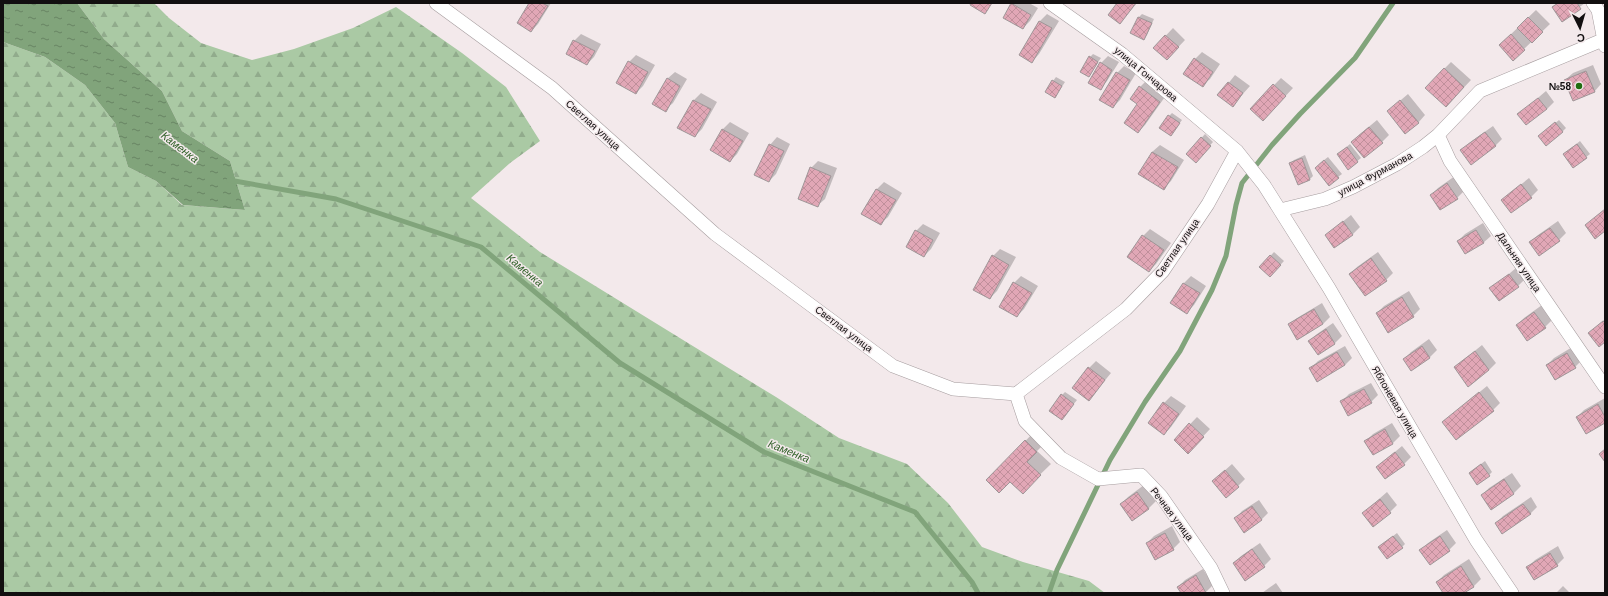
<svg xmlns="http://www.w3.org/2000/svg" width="1608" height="596" viewBox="0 0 1608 596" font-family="Arial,sans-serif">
<defs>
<pattern id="forest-firs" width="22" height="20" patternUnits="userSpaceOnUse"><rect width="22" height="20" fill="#aac9a4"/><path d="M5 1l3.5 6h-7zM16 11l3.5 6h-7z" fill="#91ab8c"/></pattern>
<pattern id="water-ripples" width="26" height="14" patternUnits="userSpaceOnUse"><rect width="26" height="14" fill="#81a47b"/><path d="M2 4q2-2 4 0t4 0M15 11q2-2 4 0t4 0" fill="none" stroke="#688463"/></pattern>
<pattern id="building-cross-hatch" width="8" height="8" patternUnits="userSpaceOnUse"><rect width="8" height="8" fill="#e1a7b6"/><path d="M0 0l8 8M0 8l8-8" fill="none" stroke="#c08f9b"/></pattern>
</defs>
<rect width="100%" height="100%" fill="#f3e9eb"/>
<path fill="url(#forest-firs)" d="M77,3H154L169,18L201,43L252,60L294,49L353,28L396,7L462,53L506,87L540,141L510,163L471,198L540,252L776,397L839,438L907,464L948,503L982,547L1023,562L1089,581L1105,593H3V42L45,57L85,85L115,123L128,167L156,181L182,205L245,210L230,161L182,131L162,91L104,39Z"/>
<path fill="url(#water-ripples)" d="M3,3H77L104,39L162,91L182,131L230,161L245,210L183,205L156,181L128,167L115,123L85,85L45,57L3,42Z"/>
<path fill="#0003" d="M531,3H551L538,24L531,31Z
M1012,3H1029L1038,8L1030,21L1023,28L1011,4Z
M1118,3H1137L1120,23Z
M1558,3H1585L1562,20L1553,8Z
M1536,10L1550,24L1524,49L1507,38Z
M1047,14L1059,21L1039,54L1032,62L1021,55L1040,21Z
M1142,14L1154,19L1147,35L1144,39L1131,33L1139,17Z
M1173,28L1185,40L1167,59L1154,48Z
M581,34L601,44L594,57L587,64L574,41Z
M1202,52L1220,64L1210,79L1202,86L1195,59Z
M1093,54L1101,58L1089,75L1090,57Z
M636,55L655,65L643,86L636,93L629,62Z
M1108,56L1119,62L1107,81L1100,89L1101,63Z
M1451,62L1471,80L1453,99L1444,69Z
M1593,65L1601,84L1594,92L1565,80L1573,73Z
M1124,66L1136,73L1120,100L1113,107L1117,73Z
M675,72L687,79L673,103L665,110L667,79Z
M1235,75L1250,86L1233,105L1219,95Z
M1056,77L1065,82L1055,97L1053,81Z
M1281,78L1293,88L1270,113L1251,109Z
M1147,80L1167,94L1145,125L1138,132L1140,87Z
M1546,91L1554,102L1547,109L1519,114Z
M701,93L717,102L702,129L695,136L679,127L694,100Z
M1408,94L1425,115L1418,123L1388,111Z
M1172,113L1182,120L1174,131L1169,116Z
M1377,120L1389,135L1382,142L1359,135Z
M1559,120L1566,128L1562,132L1543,133Z
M730,122L749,133L737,154L730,161L711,150L723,129Z
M1493,126L1502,139L1495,146L1461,151L1469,143Z
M1205,134L1213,142L1199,158L1187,154Z
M777,137L790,144L776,174L769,181L770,145Z
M1580,141L1590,154L1573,167L1564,154Z
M1350,144L1361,158L1349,168L1338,154Z
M1160,145L1184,160L1171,181L1164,188L1152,152Z
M1305,155L1313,176L1310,179L1299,184L1291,163L1294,160Z
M1328,157L1342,174L1338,177L1319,164Z
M818,161L837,168L825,199L817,206L811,168Z
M1455,176L1464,191L1457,198L1440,209L1431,195L1438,188Z
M1529,178L1538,190L1531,197L1502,200Z
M884,182L902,193L888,217L880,224L862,213L877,189Z
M1351,215L1360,227L1353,234L1326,235Z
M1558,221L1566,233L1559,240L1530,242L1538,235Z
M1483,223L1491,236L1483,243L1458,241L1465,234Z
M923,224L940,233L931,249L924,256L916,231Z
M1150,229L1171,243L1156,264L1149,271L1129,257L1143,236Z
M1000,249L1016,257L997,291L990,298L993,256Z
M1274,252L1284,261L1270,276L1260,267Z
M1378,252L1393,273L1386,280L1365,295L1350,274L1357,267Z
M1516,268L1525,279L1518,286L1491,289Z
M1021,276L1038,286L1024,309L1017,316L1014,283Z
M1191,276L1206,286L1194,305L1187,312L1172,303L1184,283Z
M1409,291L1420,309L1413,316L1388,332L1377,313L1384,306Z
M1322,303L1330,317L1323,324L1289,325L1297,318Z
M1542,305L1552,320L1545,327L1517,325L1524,318Z
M1605,319V341L1589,333Z
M1333,323L1342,336L1335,343L1318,354L1309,341L1317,334Z
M1429,339L1437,350L1430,357L1412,370L1404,359L1411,352Z
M1482,345L1496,363L1489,370L1455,367Z
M1345,346L1352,358L1345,365L1311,368L1318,361Z
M1574,346L1582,360L1575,367L1555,379L1547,365L1554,358Z
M1096,361L1111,373L1089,400V368Z
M1371,383L1378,395L1371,402L1342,401L1349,394Z
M1487,386L1500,403L1493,410L1443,422Z
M1065,392L1077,400L1065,415L1062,395Z
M1171,396L1186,406L1171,427L1164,434V403Z
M1605,398V422L1577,417L1584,410Z
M1197,417L1210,429L1195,445L1175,440Z
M1392,423L1400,436L1393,443L1373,454L1366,441L1373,434Z
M1036,430L1047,441L1037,451L1051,464L1022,492L1010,480H987Z
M1402,446L1411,457L1404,464L1377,467Z
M1485,461L1492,472L1489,475L1473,470Z
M1232,464L1245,479L1238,486L1213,481Z
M1512,473L1521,486L1514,493L1491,509L1482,495L1489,488Z
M1144,485L1156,501L1149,508L1133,520L1121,504L1128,497Z
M1387,492L1397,505L1390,512L1363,513Z
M1531,497L1537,507L1530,514L1496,523L1503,516Z
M1259,500L1268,513L1261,520L1235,519L1242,511Z
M1172,526L1180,542L1173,549L1147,543L1154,536Z
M1447,530L1456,543L1449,550H1421L1428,543Z
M1397,533L1405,544L1402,547H1379Z
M1260,543L1271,559L1264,566L1245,579L1234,563L1241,556Z
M1558,546L1564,558L1557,565L1528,567L1535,560Z
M1469,559L1481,579L1474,586L1462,593H1444L1437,582L1444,575Z
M1203,569L1213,585L1205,593H1182L1178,587L1185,580Z
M1276,583L1283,593H1262Z
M1563,586L1570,593H1556Z"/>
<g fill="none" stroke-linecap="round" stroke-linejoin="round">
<path stroke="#81a47b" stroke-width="5" d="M229,180L336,199L481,247L620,363L764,452L915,512L972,582L978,593
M1049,593L1057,570L1110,460L1145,402L1180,351L1212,290L1226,256L1236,205L1242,183L1272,145L1300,114L1355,58L1393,3"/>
</g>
<path fill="url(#building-cross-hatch)" stroke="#9f9698" d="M529,3H542L548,6L531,32L517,23Z
M971,3H992L985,14L970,5Z
M1011,3L1031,15L1023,29L1003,18Z
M1117,3H1136L1120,24L1108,15Z
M1558,3H1577L1581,9L1562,22L1552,7Z
M1138,17L1152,23L1144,40L1130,33Z
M1528,17L1543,32L1532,43L1517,28Z
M1039,21L1052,28L1032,63L1019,55Z
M1511,34L1525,50L1513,61L1499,45Z
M1165,35L1179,47L1167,60L1153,48Z
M573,40L595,51L587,65L566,54Z
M1089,56L1098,62L1089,77L1080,72Z
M1194,58L1213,72L1203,87L1183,74Z
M628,61L648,72L636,94L616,83Z
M1100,62L1112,70L1101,90L1088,83Z
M1444,68L1464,87L1446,107L1425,88Z
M1586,71L1595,92L1573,101L1564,80Z
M1116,72L1130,80L1113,108L1099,100Z
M667,78L680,86L666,112L652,104Z
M1052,80L1062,86L1055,98L1045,92Z
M1228,82L1243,93L1233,107L1217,95Z
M1273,84L1286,96L1263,121L1250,109Z
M1139,86L1160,102L1138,133L1124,123L1137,104L1130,99Z
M1538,98L1547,109L1526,125L1517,114Z
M693,100L711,109L695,137L677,128Z
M1400,100L1419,123L1405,134L1387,111Z
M1168,115L1180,123L1171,136L1159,128Z
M1555,122L1563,132L1546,146L1538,136Z
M1369,127L1383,143L1364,158L1351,142Z
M722,129L743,141L730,162L710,150Z
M1485,132L1496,146L1471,165L1460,150Z
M1201,137L1211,146L1196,163L1186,154Z
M769,144L784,151L769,182L754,175Z
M1577,144L1587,158L1573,168L1563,154Z
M1347,147L1358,162L1348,170L1337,154Z
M1152,152L1178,167L1164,190L1138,174Z
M1302,158L1310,180L1298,185L1289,163Z
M1324,160L1339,178L1329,186L1315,168Z
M810,167L831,176L818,207L798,199Z
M1447,183L1458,199L1440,210L1430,195Z
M1521,184L1532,198L1511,213L1501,200Z
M876,189L896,200L881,225L861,214Z
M1605,209V231L1595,239L1585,225Z
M1343,221L1353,235L1334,248L1325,235Z
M1550,228L1560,241L1539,256L1529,242Z
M915,230L933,240L924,257L906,247Z
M1476,230L1484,243L1465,254L1457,241Z
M1142,235L1164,250L1149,272L1127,257Z
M992,255L1009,265L990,299L973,290Z
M1270,255L1281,265L1270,277L1259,267Z
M1371,258L1387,281L1365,296L1349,274Z
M1509,274L1519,287L1499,301L1489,288Z
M1013,282L1032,293L1017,317L999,307Z
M1183,283L1200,293L1187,314L1170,303Z
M1402,297L1414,317L1388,333L1376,313Z
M1314,309L1323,324L1297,340L1288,324Z
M1534,312L1546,328L1527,341L1516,325Z
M1603,321L1605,323V342L1599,347L1588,333Z
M1326,329L1335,344L1318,355L1308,341Z
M1422,346L1430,358L1411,371L1403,359Z
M1475,351L1489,370L1468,387L1454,367Z
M1337,352L1345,365L1317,382L1309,368Z
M1567,353L1576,368L1555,380L1546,365Z
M1088,367L1105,380L1089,401L1072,388Z
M1364,389L1372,403L1348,416L1340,401Z
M1479,392L1494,411L1456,440L1442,422Z
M1061,394L1074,404L1062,420L1049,411Z
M1163,402L1179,414L1164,435L1148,423Z
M1598,404L1605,417V423L1586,434L1576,417Z
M1189,423L1204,437L1188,454L1174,440Z
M1385,429L1393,444L1373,455L1364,441Z
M1025,440L1037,452L1027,462L1041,475L1023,494L1010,482L999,493L986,480Z
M1605,449V462L1599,454Z
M1395,452L1405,465L1385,479L1376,467Z
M1481,464L1490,476L1477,485L1469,473Z
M1225,470L1239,487L1226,498L1212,481Z
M1504,479L1514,494L1491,510L1481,495Z
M1137,492L1149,509L1132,521L1120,504Z
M1380,499L1391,513L1373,527L1362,513Z
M1523,504L1531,514L1502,534L1495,523Z
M1252,506L1262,520L1244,533L1234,518Z
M1165,533L1174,550L1155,560L1146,543Z
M1393,536L1403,548L1387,559L1378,547Z
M1440,536L1450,551L1430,565L1419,550Z
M1252,549L1265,567L1245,581L1233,563Z
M1550,553L1558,566L1534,580L1526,567Z
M1461,566L1474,587L1464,593H1443L1436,582Z
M1196,575L1206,593H1181L1177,587Z"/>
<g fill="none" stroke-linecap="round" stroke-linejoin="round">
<defs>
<path id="street" d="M436,3L552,88L715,234L893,366L953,389L1016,394L1126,309L1163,271L1208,204L1237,151
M1050,3L1122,54L1237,151L1264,185L1329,288L1476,540L1512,593
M1593,3L1598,10L1605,46
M1438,135L1450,161L1605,387
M1280,210L1325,199L1353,187L1397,164L1423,147L1438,135L1480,91L1605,39
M1016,394L1025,421L1061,458L1098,479L1141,475L1161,496L1211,568L1223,593"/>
</defs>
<use href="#street" stroke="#a69d9f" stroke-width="14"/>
<use href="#street" stroke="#fff" stroke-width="13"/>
</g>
<circle fill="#206d10" stroke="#f3e9eb" stroke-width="1.5" cx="1579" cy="86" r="4"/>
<g text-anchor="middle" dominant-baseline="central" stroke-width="3" stroke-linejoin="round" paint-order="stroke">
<g font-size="10" fill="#120f10" stroke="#f3e9eb">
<text transform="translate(1146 74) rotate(40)">улица Гончарова</text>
<text transform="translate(593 125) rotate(42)">Светлая улица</text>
<text transform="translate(1375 174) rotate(-28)">улица Фурманова</text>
<text transform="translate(1177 248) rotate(-55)">Светлая улица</text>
<text transform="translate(1519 262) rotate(56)">Дальняя улица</text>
<text transform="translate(844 329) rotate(37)">Светлая улица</text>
<text transform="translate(1395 402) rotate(60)">Яблоневая улица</text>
<text transform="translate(1172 514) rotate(53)">Речная улица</text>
</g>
<g font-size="10" font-weight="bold" fill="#120f10" stroke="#f3e9eb" text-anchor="end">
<text x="1571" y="86">№58</text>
</g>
<g font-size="11" font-style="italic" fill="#316129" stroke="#f3e9eb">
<text transform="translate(180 147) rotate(37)">Каменка</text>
<text transform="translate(525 270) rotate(40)">Каменка</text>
<text transform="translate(789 451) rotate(22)">Каменка</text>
</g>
</g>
<rect width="1608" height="596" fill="none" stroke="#120f10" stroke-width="8"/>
<g transform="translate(1580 28) rotate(175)" stroke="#f3e9eb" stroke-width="3" paint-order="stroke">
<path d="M0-3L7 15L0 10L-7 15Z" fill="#120f10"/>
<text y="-6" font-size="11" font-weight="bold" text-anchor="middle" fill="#120f10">С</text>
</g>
</svg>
